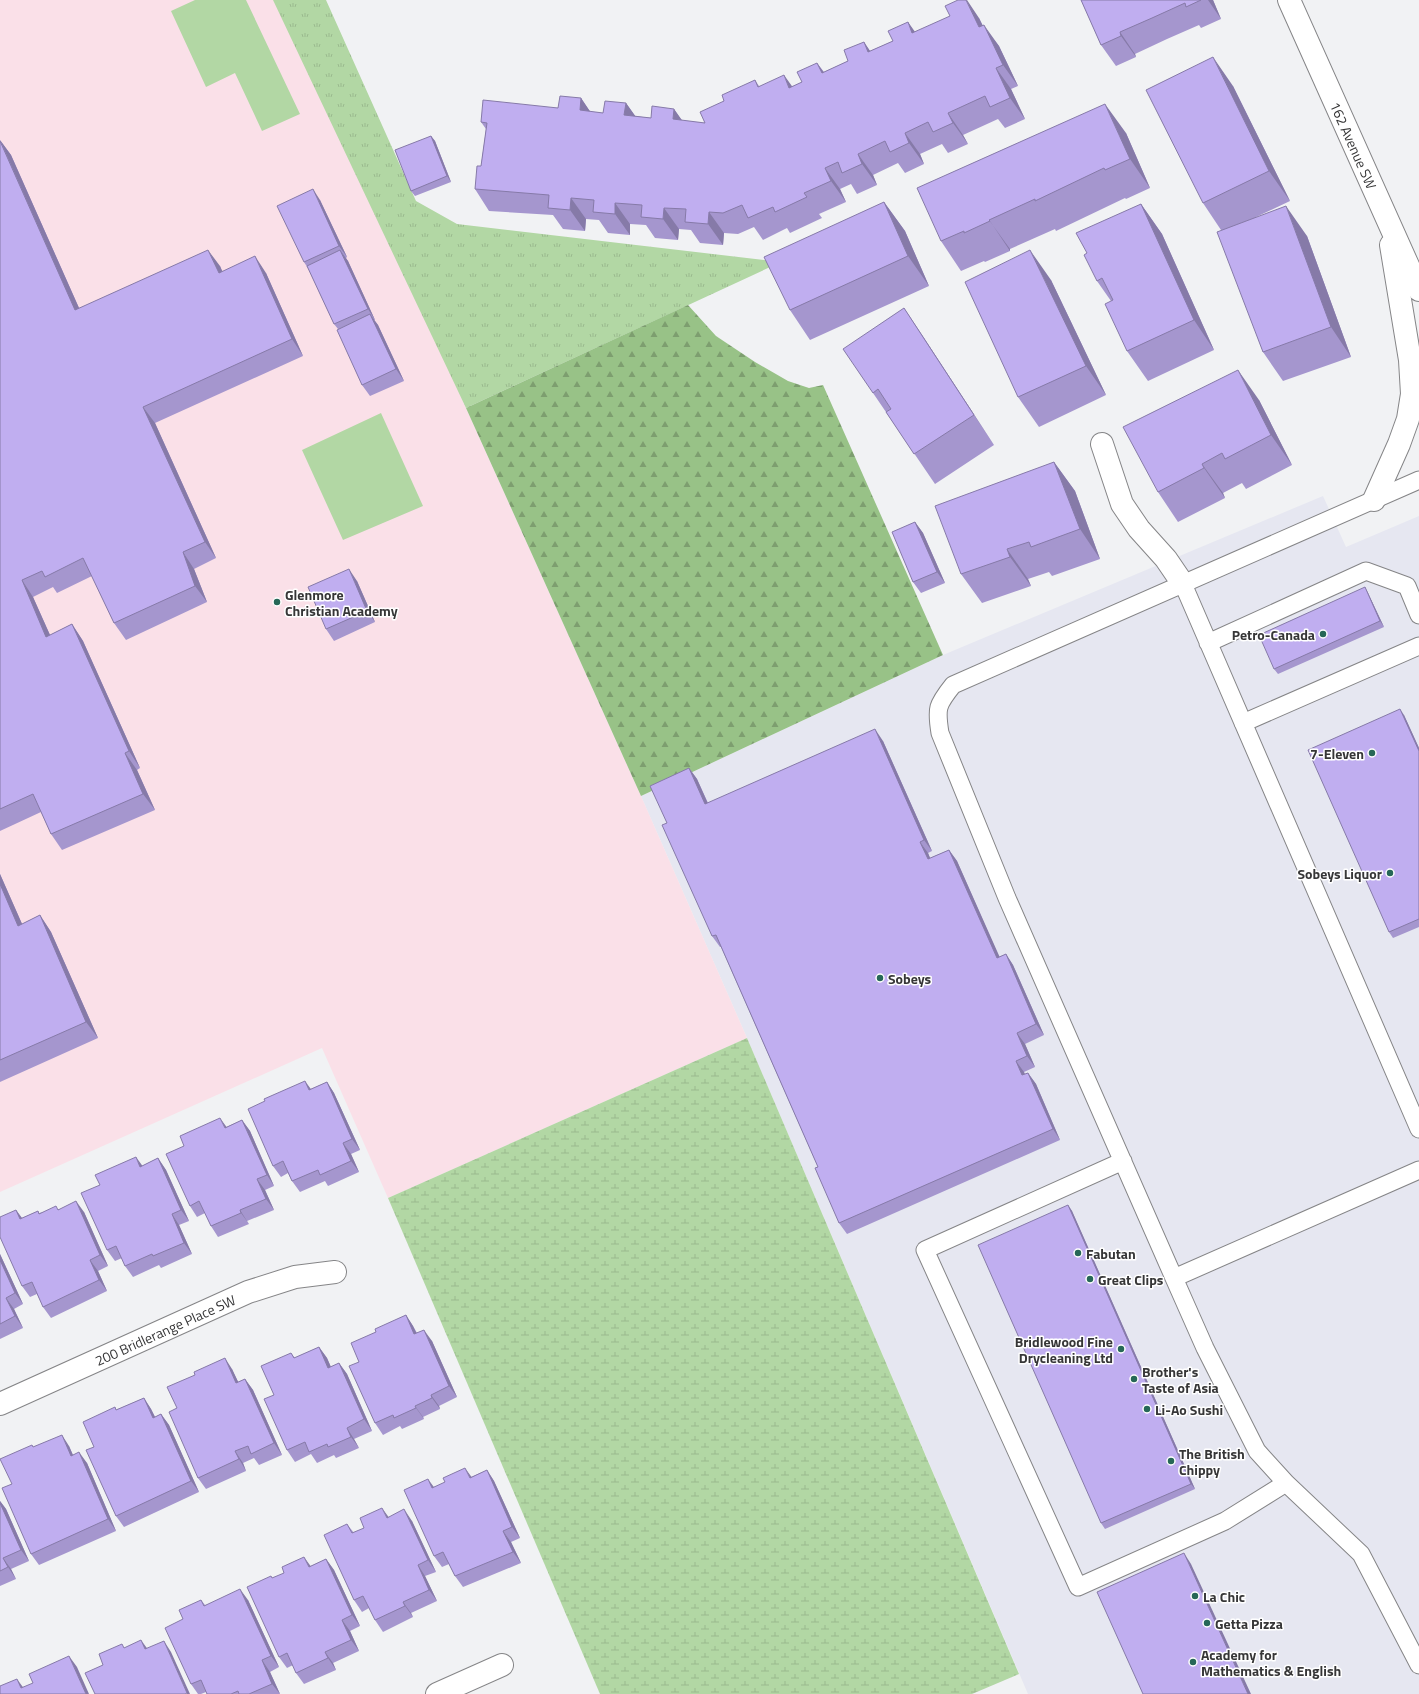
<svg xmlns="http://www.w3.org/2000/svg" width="1419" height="1694" viewBox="0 0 1419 1694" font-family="'Titillium Web',sans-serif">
<defs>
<pattern id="grass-tufts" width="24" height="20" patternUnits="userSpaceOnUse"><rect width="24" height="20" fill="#b2d7a4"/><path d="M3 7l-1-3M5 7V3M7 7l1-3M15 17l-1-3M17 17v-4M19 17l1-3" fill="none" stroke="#9ab98e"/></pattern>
<pattern id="forest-firs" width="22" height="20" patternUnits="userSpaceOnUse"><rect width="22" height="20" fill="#98c287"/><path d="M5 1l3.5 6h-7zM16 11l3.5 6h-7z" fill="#7d9e6f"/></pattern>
<pattern id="wetland-marsh" width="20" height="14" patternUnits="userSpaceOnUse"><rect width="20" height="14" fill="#b2d7a4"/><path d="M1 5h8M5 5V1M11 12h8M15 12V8" fill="none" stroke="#9ab98e"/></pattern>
</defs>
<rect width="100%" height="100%" fill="#f1f2f4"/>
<path fill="#e6e7f1" d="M1323,496L1346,547L1419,516V1694H1028L747,1038L641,796L943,655Z"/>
<path fill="#fae0e8" d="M0,0H282L641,796L747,1038L388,1198L322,1048L0,1192Z"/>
<path fill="url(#grass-tufts)" d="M273,0H326L416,201L457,224L781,262L466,408Z"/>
<path fill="url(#forest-firs)" d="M688,305L716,336L755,362L788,381L809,388L823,385L943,655L641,796L466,408Z"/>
<path fill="url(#wetland-marsh)" d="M747,1038L1019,1674L972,1694H600L388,1198Z"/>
<path fill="#b2d7a4" d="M195,0H246L300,114L262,131L235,73L206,87L171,11Z
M381,413L423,506L343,540L302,450Z"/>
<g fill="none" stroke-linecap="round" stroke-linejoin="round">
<defs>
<path id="lane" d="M1419,480L953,685C937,705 936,708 940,733L1007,898L1174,1278L1205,1348L1257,1451L1286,1483L1361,1554L1419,1665
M1183,584L1419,1129
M1208,643L1366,571L1407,586L1419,615
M1243,723L1419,646
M1123,1161L925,1250L1078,1587L1225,1521L1286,1483
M1174,1278L1419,1170"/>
<g id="street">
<path d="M1102,444L1122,504L1139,529L1166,559L1183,584"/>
<path id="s1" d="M0,1404L248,1292L295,1277L335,1272"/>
<path d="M437,1694L502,1665"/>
</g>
<g id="secondary">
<path id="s2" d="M1289,0L1419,290"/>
<path d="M1374,500L1399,444L1408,419L1412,394L1410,360L1391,245"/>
</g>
</defs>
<use href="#lane" stroke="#858587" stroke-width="19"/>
<use href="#street" stroke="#858587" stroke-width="24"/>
<use href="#secondary" stroke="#858587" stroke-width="24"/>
<use href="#lane" stroke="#fff" stroke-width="17"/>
<use href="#street" stroke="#fff" stroke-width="22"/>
<use href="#secondary" stroke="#fff" stroke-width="22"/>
</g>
<path fill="#a596ce" d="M1081,0H1213L1221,19L1201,28L1199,25L1167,39L1135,54L1136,57L1116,66L1101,45Z
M979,18L983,26L999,46L1018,86L1011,89L1025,119L1005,128L998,119L963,135L968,144L948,153L942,144L920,154L924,164L905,173L898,163L873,175L877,185L857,194L851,184L840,189L846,202L819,214L822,218L790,233L787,228L763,240L754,227L738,234L724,233L723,245L700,243L691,230L679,229L678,240L655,238L646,225L630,224V235L608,233L599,220L586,219L585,231L563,229L553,215L489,211L475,189L481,166L486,129L481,122L558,108L581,98L590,112L603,113L626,103L635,116L651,118L674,109L682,121L705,123L724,101L755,80L759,86L792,87L802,82L817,63L824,72L848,61L864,42L870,51L893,41L908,22L914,32Z
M1233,86L1290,201L1256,217L1307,236L1351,357L1283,381L1263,352L1221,230L1203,203Z
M1126,133L1150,188L1126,199L1125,198L1056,231L1055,229L1010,249V251L985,262L984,261L961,271L941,241Z
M431,136L435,141L451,182L415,196L411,191Z
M0,140L11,155L79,308L220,266L222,272L266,273L303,356L155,423L216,558L194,569L207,602L126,640L114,623L92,576L57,593L53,587L33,597L50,635L72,624L83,641L140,768L137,770L155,810L62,850L51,834L41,812L0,831Z
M320,200L347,257L346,258L348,261L375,320H374L378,325L404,381L370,396L362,385L338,329L334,324L309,270L304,262Z
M884,202L905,231L929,286L810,340L790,310Z
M1141,204L1162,234L1214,350L1148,381L1127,351L1111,301L1097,281L1087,253Z
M1051,280L1106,395L1039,427L1018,397Z
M904,308L924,338L994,445L935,484L873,393Z
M1259,400L1292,465L1246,489L1242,483L1223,493L1225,498L1178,522L1158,492Z
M1054,462L1075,491L1100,559L1052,576L1049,572L1028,579L1031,586L982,603L961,574Z
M915,522L923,533L945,583L921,593L913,582Z
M357,581L375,622L334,641L326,629Z
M1365,587L1368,593L1384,627L1278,674L1274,669Z
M1404,715L1419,748V927L1393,938L1389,932Z
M883,741L932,851L928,853L930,858L949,850L957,861L999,957L1006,954L1013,965L1044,1035L1025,1044L1035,1067L1024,1072L1025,1075L1028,1073L1036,1084L1060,1140L847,1234L839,1223L818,1167L721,947H720L712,936L667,823L689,768L697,779L708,803Z
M0,874L22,924L40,915L51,932L98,1038L0,1082Z
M327,1082L334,1093L360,1150L351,1154L359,1172L328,1186L325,1181L300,1192L292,1181L288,1173L281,1177L273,1166L311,1089Z
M242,1120L250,1131L274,1186L265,1190L274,1210L247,1221L249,1224L218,1237L211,1226L205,1213L197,1217L190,1206L184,1146Z
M158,1158L166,1170L189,1221L179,1225L192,1254L161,1268L159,1265L133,1277L125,1266L122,1258L115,1261L107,1250L142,1166Z
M1068,1205L1072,1211L1195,1489L1105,1529L1101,1523Z
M59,1209L84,1212L108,1266L98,1271L107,1291L51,1318L43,1307L37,1294L30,1297L22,1286L16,1210L22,1218L38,1211L39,1213Z
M0,1254L23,1304L14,1309L23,1328L0,1339Z
M406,1315L413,1326L417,1333L432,1341L457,1397L439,1406L440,1409L423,1417L424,1419L402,1429L400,1426L383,1435L375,1423L359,1362L376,1332Z
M319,1347L327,1358L331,1367L339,1363L347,1374L372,1431L354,1439L359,1448L336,1458L334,1455L317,1463L311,1454L295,1462L287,1450L274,1395L291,1353L295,1358Z
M232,1369L238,1382L245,1379L253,1390L282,1455L259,1465L254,1458L243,1463L246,1471L206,1489L198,1478L177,1408Z
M144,1398L151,1409L155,1417L161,1414L169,1425L199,1492L124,1527L116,1516L94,1447L116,1410Z
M32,1445L33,1447L69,1446L73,1455L87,1463L116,1531L39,1565L31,1554Z
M487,1470L494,1481L520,1538L511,1542L521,1563L463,1587L455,1576L449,1564L442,1567L434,1556V1487L471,1477Z
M0,1501L6,1509L29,1561L11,1569L16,1579L0,1586Z
M389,1517L412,1521L436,1572L425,1576L437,1601L411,1613L413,1617L383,1632L375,1620L369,1608L362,1612L354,1600L347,1524L354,1533Z
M326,1559L334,1570L360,1626L350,1631L359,1651L333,1663L336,1670L304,1684L296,1673L293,1665L287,1668L279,1657L272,1578L311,1566Z
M201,1600L205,1605L248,1600L279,1667L270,1672L280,1694H207L206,1692L201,1694H198L191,1684L183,1619Z"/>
<path fill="#867aa8" d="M966,0H967L979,18L994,49L979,27Z
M1208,0H1213L1221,19Z
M908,22L923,43L912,33Z
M984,25L999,46L1018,86L1003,65Z
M1120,32L1135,54L1136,57L1121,36Z
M864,42L878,63L868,52Z
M1213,57L1233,86L1290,201L1269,171Z
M817,63L832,84L822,73Z
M996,68L1011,89L1025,119L1010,98Z
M784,75L799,96L789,88Z
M581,98L596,120L580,110Z
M626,103L641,124L624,115Z
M1105,104L1126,133L1150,188L1130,159Z
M674,109L689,130L673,119Z
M948,113L963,135L968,144L953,123Z
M905,133L920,154L924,164L909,143Z
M431,136L435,141L451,182L447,176Z
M0,140L11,155L87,326L75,310Z
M858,154L873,175L877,185L862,164Z
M825,168L840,189L846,202L831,181Z
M313,189L320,200L347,257L339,246Z
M571,198L586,219L585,231L570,210Z
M884,202L905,231L929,286L908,256Z
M615,203L630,224V235L615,214Z
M1141,204L1162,234L1214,350L1194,320Z
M1286,206L1307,236L1351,357L1331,327Z
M664,208L679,229L678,240L663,219Z
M709,212L724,233L723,245L708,224Z
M989,220L1010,249V251L990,221Z
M208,250L220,266L231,290L219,273Z
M340,250L348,261L375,320L368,309Z
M1030,250L1051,280L1106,395L1086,366Z
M255,256L266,273L303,356L292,339Z
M904,308L924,338L994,445L974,415Z
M370,314L378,325L404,381L396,369Z
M1238,370L1259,400L1292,465L1271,435Z
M143,407L155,423L216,558L205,542Z
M1054,462L1075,491L1100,559L1080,529Z
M1202,464L1223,493L1225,498L1204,468Z
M915,522L923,533L945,583L937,572Z
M1007,549L1028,579L1031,586L1010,557Z
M183,552L194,569L207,602L195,586Z
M349,569L357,581L375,622L367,611Z
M22,580L33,597L58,653L46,637Z
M1365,587L1368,593L1384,627L1380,621Z
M72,624L83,641L140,768L129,751Z
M1400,709L1404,715L1419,748V751Z
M875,729L883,741L932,851L924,840Z
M125,753L137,770L155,810L143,794Z
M689,768L697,779L713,815L705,804Z
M920,842L928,853L935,870L928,859Z
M949,850L957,861L1005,969L997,958Z
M0,874L30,942L18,926L0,884Z
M40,915L51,932L98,1038L86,1022Z
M1006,954L1013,965L1044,1035L1036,1024Z
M1017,1033L1025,1044L1035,1067L1027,1056Z
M1016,1061L1024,1072L1030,1087L1022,1075Z
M1028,1073L1036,1084L1060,1140L1053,1129Z
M305,1081L313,1092L309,1090Z
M327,1082L334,1093L360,1150L352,1139Z
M220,1118L228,1129L225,1128Z
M242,1120L250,1131L274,1186L267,1175Z
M343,1143L351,1154L359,1172L351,1161Z
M136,1157L144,1168L140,1167Z
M158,1158L166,1170L189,1221L181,1210Z
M257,1179L265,1190L274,1210L266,1199Z
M76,1201L84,1212L108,1266L100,1255Z
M1068,1205L1072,1211L1195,1489L1191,1484Z
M16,1210L24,1221L20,1219Z
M240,1210L247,1221L249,1224L241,1213Z
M172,1214L179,1225L192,1254L184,1243Z
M0,1254L23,1304L15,1293L0,1260Z
M90,1260L98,1271L107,1291L99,1280Z
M6,1298L14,1309L23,1328L15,1316Z
M406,1315L413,1326L422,1345L414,1334Z
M424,1330L432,1341L457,1397L449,1386Z
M319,1347L327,1358L336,1379L328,1368Z
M225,1358L232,1369L244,1394L236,1383Z
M339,1363L347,1374L372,1431L364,1419Z
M245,1379L253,1390L282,1455L274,1443Z
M431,1395L439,1406L440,1409L432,1398Z
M144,1398L151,1409L161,1429L153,1418Z
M415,1406L423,1417L424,1419L416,1408Z
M161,1414L169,1425L199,1492L191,1481Z
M347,1428L354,1439L359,1448L351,1437Z
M62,1435L69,1446L78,1467L71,1456Z
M235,1451L243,1463L246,1471L239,1459Z
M79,1452L87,1463L116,1531L108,1519Z
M465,1468L473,1479L470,1478Z
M487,1470L494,1481L520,1538L512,1527Z
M428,1479L436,1490L432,1488Z
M0,1501L6,1509L29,1561L21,1550L0,1503Z
M382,1508L390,1519L387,1518Z
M404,1509L412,1521L436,1572L428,1560Z
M503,1531L511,1542L521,1563L513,1552Z
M1184,1553L1191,1564L1251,1694H1248Z
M304,1557L312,1568L309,1567Z
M3,1558L11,1569L16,1579L8,1567Z
M326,1559L334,1570L360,1626L352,1615Z
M418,1565L425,1576L437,1601L429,1590Z
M240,1589L248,1600L279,1667L271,1656Z
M403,1602L411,1613L413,1617L405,1606Z
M342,1620L350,1631L359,1651L351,1640Z
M141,1640L149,1651L145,1649Z
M164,1641L171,1652L190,1694H187V1693Z
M325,1652L333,1663L336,1670L328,1658Z
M69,1656L77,1667L89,1694H86Z
M262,1660L270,1672L280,1694L272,1684Z
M17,1679L25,1690L21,1688Z"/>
<path fill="#c0aef0" stroke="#867aa8" d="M958,0H966L979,27L984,25L1003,65L996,68L1010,98L990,107L985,96L948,113L953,123L933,132L928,122L905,133L909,143L890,152L885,141L858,154L862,164L842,173L838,162L825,168L831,181L804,193L807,197L775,212L773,207L748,218L742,205L723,213L709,212L708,224L685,222L686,209L664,208L663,219L641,217L642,205L615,203V214L593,212L594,200L571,198L570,210L548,208L549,195L475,189L477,166H481L487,123L481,122L483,100L558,108L560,96L581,98L580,110L603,113L605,101L626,103L624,115L651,118L652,106L674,109L673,119L705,123L700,112L724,101L722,95L755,80L758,87L784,75L789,88L802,82L797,72L817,63L822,73L848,61L844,50L864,42L868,52L893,41L888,31L908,22L912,33L950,16L945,6Z
M1081,0H1201L1186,7L1185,3L1152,18L1120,32L1121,36L1101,45Z
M1213,57L1269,171L1203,203L1146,90Z
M1105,104L1130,159L1105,170L1104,168L1035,201V199L989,220L990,221L964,233V231L941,241L917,188Z
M431,136L447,176L411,191L395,150Z
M0,141L75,310L208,250L219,273L255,256L292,339L143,407L205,542L183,552L195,586L114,623L83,558L45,577L42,571L22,580L46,637L72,624L129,751L125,753L143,794L51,834L33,794L0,809Z
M313,189L339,246L304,262L277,206Z
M884,202L908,256L790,310L764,257Z
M1141,204L1194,320L1127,351L1105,304L1113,300L1102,278L1097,281L1084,255L1087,253L1076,233Z
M1286,206L1331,327L1263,352L1217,232Z
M340,250L368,309L334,324L307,266Z
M1030,250L1086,366L1018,397L965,282Z
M904,308L974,415L914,454L886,412L891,409L878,389L873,393L843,349Z
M370,314L396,369L362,385L337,330Z
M1238,370L1271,435L1225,459L1222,453L1202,464L1204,468L1158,492L1123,427Z
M1054,462L1080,529L1031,547L1029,542L1007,549L1010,557L961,574L935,506Z
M915,522L937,572L913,582L892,532Z
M349,569L367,611L326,629L308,587Z
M1365,587L1380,621L1274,669L1259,635Z
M1400,709L1419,751V919L1389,932L1308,750Z
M875,729L924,840L920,842L928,859L949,850L997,958L1006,954L1036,1024L1017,1033L1027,1056L1016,1061L1022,1075L1028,1073L1053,1129L839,1223L815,1168L818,1167L716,935L712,936L662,825L667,823L650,786L689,768L705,804Z
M0,884L18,926L40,915L86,1022L0,1060Z
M305,1081L309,1090L327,1082L352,1139L343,1143L351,1161L320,1175L318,1170L292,1181L283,1161L273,1166L248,1109L265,1101L264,1099Z
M220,1118L225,1128L242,1120L267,1175L257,1179L266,1199L240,1210L241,1213L211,1226L199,1201L190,1206L166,1154L184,1146L180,1136Z
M136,1157L140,1167L158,1158L181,1210L172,1214L184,1243L153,1256L152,1254L125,1266L116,1246L107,1250L81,1193L100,1185L95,1175Z
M76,1201L100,1255L90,1260L99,1280L43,1307L32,1282L22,1286L0,1237V1217L16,1210L20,1219L38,1211L39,1214L56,1206L58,1210Z
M1068,1205L1191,1484L1101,1523L978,1245Z
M0,1260L15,1293L6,1298L15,1316L0,1324Z
M406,1315L414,1334L424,1330L449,1386L431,1395L432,1398L415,1406L416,1408L394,1418L393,1415L375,1423L349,1366L359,1362L351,1343L376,1332L375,1329Z
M319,1347L328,1368L339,1363L364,1419L347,1428L351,1437L328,1447L327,1444L309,1452L305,1442L287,1450L264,1399L274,1395L261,1366L291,1353L294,1358Z
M225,1358L236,1383L245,1379L274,1443L251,1454L248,1446L235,1451L239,1459L198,1478L169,1412L177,1408L167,1387L195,1375L194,1372Z
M144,1398L153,1418L161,1414L191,1481L116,1516L86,1450L94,1447L83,1422L115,1407L116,1410Z
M62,1435L71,1456L79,1452L108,1519L31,1554L2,1488L12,1484L0,1459L32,1445L33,1447Z
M465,1468L470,1478L487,1470L512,1527L503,1531L513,1552L455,1576L443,1552L434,1556L404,1490L428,1479L432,1488L445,1482L443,1478Z
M0,1503L21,1550L3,1558L8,1567L0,1571Z
M382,1508L387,1518L404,1509L428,1560L418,1565L429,1590L403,1602L405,1606L375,1620L363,1596L354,1600L324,1535L347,1524L352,1533L364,1528L360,1518Z
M1184,1553L1248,1694H1143L1097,1592Z
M304,1557L309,1567L326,1559L352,1615L342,1620L351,1640L325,1652L328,1658L296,1673L287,1653L279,1657L247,1587L271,1576L272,1578L284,1573L282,1567Z
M240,1589L271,1656L262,1660L272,1684L249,1694H239L238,1691L231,1694H207L201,1680L191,1684L165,1628L183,1619L179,1610L201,1600L204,1606Z
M141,1640L145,1649L164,1641L187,1693L185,1694H95L85,1673L103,1665L99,1654L122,1644L124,1648Z
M69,1656L86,1694H0V1686L17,1679L21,1688L33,1683L29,1674Z"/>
<g fill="#266757" stroke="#fff" stroke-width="1.5">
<circle cx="277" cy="602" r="4"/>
<circle cx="1323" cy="634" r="4"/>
<circle cx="1372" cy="753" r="4"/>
<circle cx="1390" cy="873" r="4"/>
<circle cx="880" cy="978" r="4"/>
<circle cx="1078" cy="1253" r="4"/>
<circle cx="1090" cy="1279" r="4"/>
<circle cx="1121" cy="1349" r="4"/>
<circle cx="1134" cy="1379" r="4"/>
<circle cx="1147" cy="1409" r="4"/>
<circle cx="1171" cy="1461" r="4"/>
<circle cx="1195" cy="1596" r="4"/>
<circle cx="1207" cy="1623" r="4"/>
<circle cx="1193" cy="1662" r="4"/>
</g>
<g text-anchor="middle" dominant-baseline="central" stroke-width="3" stroke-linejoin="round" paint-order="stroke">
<g font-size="14" fill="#363637" stroke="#fff">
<text stroke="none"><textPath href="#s2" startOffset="159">162 Avenue SW</textPath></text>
<text stroke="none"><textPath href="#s1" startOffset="181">200 Bridlerange Place SW</textPath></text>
</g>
<g font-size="14" font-weight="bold" fill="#363637" stroke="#fff" text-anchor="start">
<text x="285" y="594">Glenmore<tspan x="285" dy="16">Christian Academy</tspan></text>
<text x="1315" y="634" text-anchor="end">Petro-Canada</text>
<text x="1364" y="753" text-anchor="end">7-Eleven</text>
<text x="1382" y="873" text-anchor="end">Sobeys Liquor</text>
<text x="888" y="978">Sobeys</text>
<text x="1086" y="1253">Fabutan</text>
<text x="1098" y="1279">Great Clips</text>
<text x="1113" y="1341" text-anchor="end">Bridlewood Fine<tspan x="1113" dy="16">Drycleaning Ltd</tspan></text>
<text x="1142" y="1371">Brother's<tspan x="1142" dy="16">Taste of Asia</tspan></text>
<text x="1155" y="1409">Li-Ao Sushi</text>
<text x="1179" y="1453">The British<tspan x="1179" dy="16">Chippy</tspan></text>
<text x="1203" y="1596">La Chic</text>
<text x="1215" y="1623">Getta Pizza</text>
<text x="1201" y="1654">Academy for<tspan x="1201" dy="16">Mathematics &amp; English</tspan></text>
</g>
</g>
</svg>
